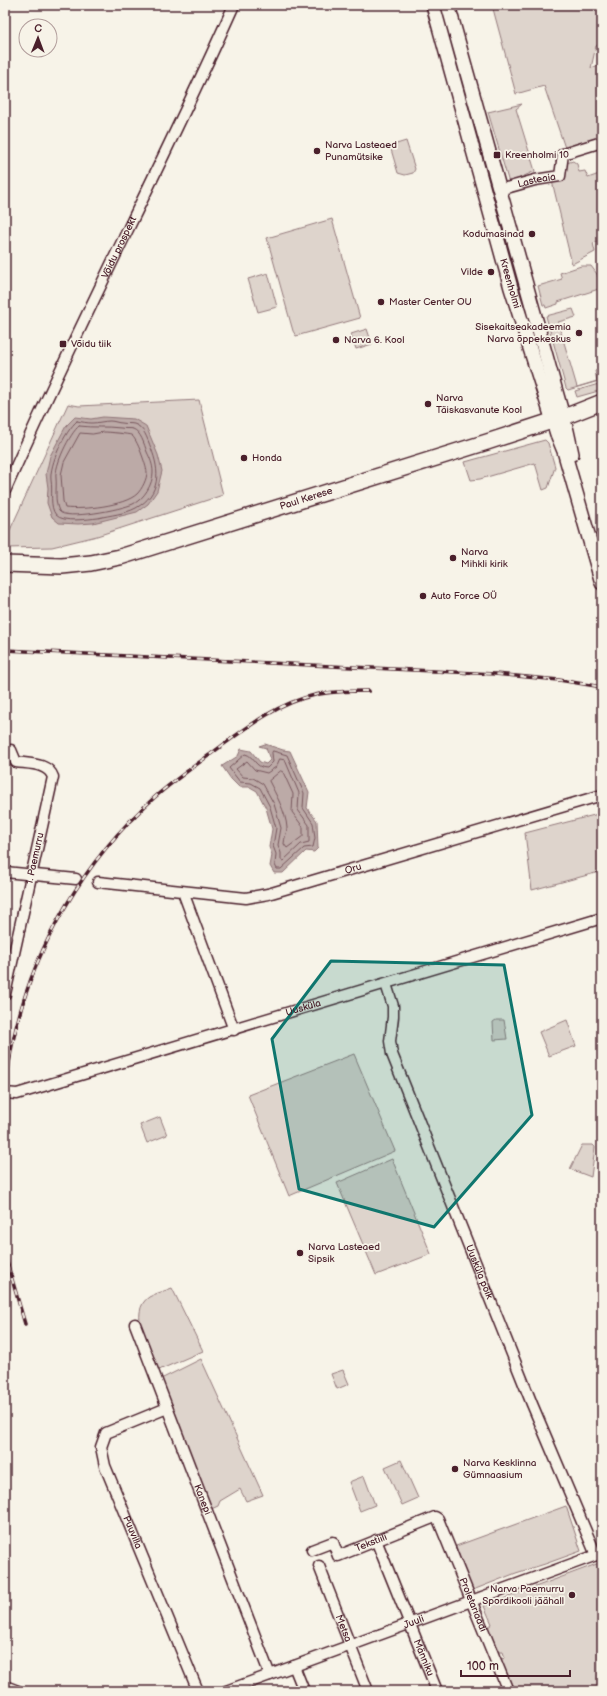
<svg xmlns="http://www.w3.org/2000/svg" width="607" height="1696" viewBox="0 0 607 1696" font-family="'Balsamiq Sans',sans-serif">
<rect width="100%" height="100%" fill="#f7f3e8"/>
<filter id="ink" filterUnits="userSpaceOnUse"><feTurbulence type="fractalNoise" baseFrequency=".025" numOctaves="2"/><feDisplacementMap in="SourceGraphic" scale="8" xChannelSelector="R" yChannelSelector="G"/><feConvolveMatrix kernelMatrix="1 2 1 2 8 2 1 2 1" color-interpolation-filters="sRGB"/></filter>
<g filter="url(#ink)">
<path fill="#ded4cc" stroke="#947a7c" d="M492,5H602V44L596,46L591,68L602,64V137L565,148L544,86L516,94Z
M444,22L448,23L475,115L470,116Z
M522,104L516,109L535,171L509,183L488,112Z
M406,141L415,169L413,173L405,175L398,173L390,146Z
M573,161L577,164L579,172L585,171L588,178L602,173V240L593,243L595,252L572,264L552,181L563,164Z
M332,219L360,318L296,336L293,331L267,238Z
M581,266H591L597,274L598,277H600L602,280V288L558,302V304L546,308L545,305H543L538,286L562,279L560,273Z
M268,273L277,307L258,312L248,279Z
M573,309L576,317L558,322L577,387L597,381L595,371L602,369V380L568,390L566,388L546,316Z
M367,329L372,344L356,349L351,334Z
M602,383V390L577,397L575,391Z
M199,400L223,495L97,536L52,547L5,548V541L68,404L79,406Z
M545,440L548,443L555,467L548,488L543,490L535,463L480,479L471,480L465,462Z
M602,813V878L599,872L532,890L525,833Z
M496,1020H504L507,1039L494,1040L493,1022Z
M567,1020L576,1046L549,1056L539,1032Z
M354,1054L395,1151L289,1196L248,1095Z
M160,1117L167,1135L147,1143L140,1125Z
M582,1145H593L595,1147L591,1177L570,1169Z
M392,1159L431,1254L376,1275L337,1183Z
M172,1288L203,1351L159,1370L157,1369C150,1351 127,1312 149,1297C156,1293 165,1291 172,1288Z
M201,1359L263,1495L246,1501L240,1489L220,1501L218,1506L209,1510L161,1379Z
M343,1370L349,1384L337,1389L331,1374Z
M401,1460L418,1498L402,1505L385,1467Z
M364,1476L375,1505L360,1511L349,1482Z
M566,1506L581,1551L545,1564L516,1573L473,1590L466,1577L456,1546Z
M602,1562V1691H512L499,1663L501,1659L505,1658L503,1652H496L487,1628L492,1624L484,1606Z"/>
<path fill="#bcaaa7" stroke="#8e7275" d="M75,417L91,419L103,417L134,419L146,426L158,455L162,471L157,491L148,504L137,512L93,523L78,524L59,523L52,517L47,503L48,488L46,474L50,456L66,426Z
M265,744L283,750L290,751L309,792L307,808L317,821L318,848L314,852L306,851L283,873H274L270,866L272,855L269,847L272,829L266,808L257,791L250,787H239L231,779L222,766L238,756L241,749L251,751L260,762L266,764L270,760L266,748L259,746Z"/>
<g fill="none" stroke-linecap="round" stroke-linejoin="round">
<path stroke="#78575d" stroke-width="1" d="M77,421C82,422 87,423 92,423C98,423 104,421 110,421C114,421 118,423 122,423C126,424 130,423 134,424C144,427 147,438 151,448C160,471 161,494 136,508C125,514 110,515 98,518C88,519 63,523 56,515C49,507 53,491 51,480C49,465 65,431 77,421Z
M79,426C94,428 105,426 121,428C125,429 129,428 133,429C141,432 144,444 147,452C150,458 153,465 153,472C153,484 144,499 133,504C122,509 65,521 59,511C54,501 57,488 56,478C54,466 70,433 79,426Z
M104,432C109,432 128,434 131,435C137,438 146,465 147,472C147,479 142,489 137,494C124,506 83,510 65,508L63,501L61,475L64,462L80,433L92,434Z
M273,751L287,755L304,793L303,808L313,823L315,838L313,847L304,848L281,869H277L275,865L276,854L273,846L276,828L270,807L260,788L251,783L240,782L229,768L245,754C255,756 254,768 267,768L273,762L272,753Z
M280,759L285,760L299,793L298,810L309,825V842L301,844L283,861L281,860V853L278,845L281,828L274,804L263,784L253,778L243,777L236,769L247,761L255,770L267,773L276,767Z
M281,771L283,772L293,794L292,812L303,827V836L287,848L284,844C284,838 287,833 287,828C286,812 276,795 269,781Z"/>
<defs>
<g id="minor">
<path id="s1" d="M499,190L535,180L560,176L563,154L602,142"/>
<path id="s2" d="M5,491C77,327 161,168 234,5"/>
<path d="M5,872L76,879"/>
<path id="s3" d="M98,882L246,898L268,894L602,795"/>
<path d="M183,892L234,1030"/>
<path id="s4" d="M386,984L393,1006V1017L390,1041L392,1054L532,1404L596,1555"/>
<path id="s5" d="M5,994L53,777C48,763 30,764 16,762L11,750"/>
<path id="s6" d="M5,1093L17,1094L602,918"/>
<path id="s7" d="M135,1324L270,1675"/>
<path id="s8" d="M167,1408L106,1433L101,1447L105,1466L198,1691"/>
<path id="s9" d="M376,1540L437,1691"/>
<path id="s10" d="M312,1550L333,1542L338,1556L435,1517L438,1519L508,1691"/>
<path id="s11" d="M319,1566L368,1691"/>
<path d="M294,1666L304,1691"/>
<path d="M5,1686L18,1691"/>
<path id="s12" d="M226,1691L602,1553"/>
</g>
<g id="major">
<path id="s13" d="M433,5L511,288L557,434L564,451L602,583"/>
<path d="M448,5L567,431L572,454"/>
</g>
<g id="highway">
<path id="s14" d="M5,564L62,566L91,563L120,557L487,442L564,417L602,402"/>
</g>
</defs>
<use href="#minor" stroke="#4a1f2b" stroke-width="13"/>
<use href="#major" stroke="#4a1f2b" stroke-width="16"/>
<use href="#highway" stroke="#4a1f2b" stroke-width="18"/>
<use href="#minor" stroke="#f7f3e8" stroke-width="10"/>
<use href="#major" stroke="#f7f3e8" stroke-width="13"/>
<use href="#highway" stroke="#f7f3e8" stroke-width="15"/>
<defs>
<path id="rail" d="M5,650L495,674L559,680L602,687
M5,1092C8,1075 9,1057 13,1041C33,947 84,860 155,797C172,782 190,769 208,756C241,732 274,704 315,695C332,691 351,691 369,691
M5,1255L25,1324"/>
</defs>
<use href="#rail" stroke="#4a1f2b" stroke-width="3.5"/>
<use href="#rail" stroke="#f7f3e8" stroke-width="2" stroke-dasharray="6" stroke-linecap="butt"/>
</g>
</g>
<path fill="#0f766e" fill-opacity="0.2" stroke="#0f766e" stroke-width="3" stroke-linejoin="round" d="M331,961L504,965L532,1115L434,1227L299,1189L272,1039Z"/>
<g fill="#4a1f2b" stroke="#f7f3e8" stroke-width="1.5">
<circle cx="317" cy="151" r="4"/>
<rect x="493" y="151" width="8" height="8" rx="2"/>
<circle cx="532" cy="234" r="4"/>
<circle cx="491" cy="272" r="4"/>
<circle cx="381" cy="302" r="4"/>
<circle cx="579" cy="333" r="4"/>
<circle cx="336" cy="340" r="4"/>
<rect x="59" y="340" width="8" height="8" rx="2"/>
<circle cx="428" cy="404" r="4"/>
<circle cx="244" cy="458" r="4"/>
<circle cx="453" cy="558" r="4"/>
<circle cx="423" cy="596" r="4"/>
<circle cx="300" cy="1253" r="4"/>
<circle cx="455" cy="1469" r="4"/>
<circle cx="572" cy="1595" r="4"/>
</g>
<g text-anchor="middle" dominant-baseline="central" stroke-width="3.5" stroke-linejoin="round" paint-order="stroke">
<g font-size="10" fill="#4a1f2b" stroke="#f7f3e8" text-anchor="start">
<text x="325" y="145">Narva Lasteaed<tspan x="325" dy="12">Punamütsike</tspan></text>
<text x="505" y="155">Kreenholmi 10</text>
<text x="524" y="234" text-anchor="end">Kodumasinad</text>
<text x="483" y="272" text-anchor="end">Vilde</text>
<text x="389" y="302">Master Center OU</text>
<text x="571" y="327" text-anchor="end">Sisekaitseakadeemia<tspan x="571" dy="12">Narva õppekeskus</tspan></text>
<text x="344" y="340">Narva 6. Kool</text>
<text x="71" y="344">Võidu tiik</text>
<text x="436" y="398">Narva<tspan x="436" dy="12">Täiskasvanute Kool</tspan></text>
<text x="252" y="458">Honda</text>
<text x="461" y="552">Narva<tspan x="461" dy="12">Mihkli kirik</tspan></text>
<text x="431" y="596">Auto Force OÜ</text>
<text x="308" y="1247">Narva Lasteaed<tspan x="308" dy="12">Sipsik</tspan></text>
<text x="463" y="1463">Narva Kesklinna<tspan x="463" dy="12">Gümnaasium</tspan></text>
<text x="564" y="1589" text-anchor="end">Narva Paemurru<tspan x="564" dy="12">Spordikooli jäähall</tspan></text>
</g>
<g font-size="10" fill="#4a1f2b" stroke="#f7f3e8">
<text stroke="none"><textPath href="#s1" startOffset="39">Lasteaia</textPath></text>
<text stroke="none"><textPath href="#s2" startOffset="269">Võidu prospekt</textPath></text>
<text stroke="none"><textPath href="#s13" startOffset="289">Kreenholmi</textPath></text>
<text stroke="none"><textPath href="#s14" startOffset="311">Paul Kerese</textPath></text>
<text stroke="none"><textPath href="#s5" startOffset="139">1. Paemurru</textPath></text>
<text stroke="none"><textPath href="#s3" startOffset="260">Oru</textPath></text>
<text stroke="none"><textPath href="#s6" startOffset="311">Uusküla</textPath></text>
<text stroke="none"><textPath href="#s4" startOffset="306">Uusküla põik</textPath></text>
<text stroke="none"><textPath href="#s7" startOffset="188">Kanepi</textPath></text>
<text stroke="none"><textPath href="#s8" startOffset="172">Puuvilla</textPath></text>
<text stroke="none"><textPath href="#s10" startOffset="73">Tekstiili</textPath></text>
<text stroke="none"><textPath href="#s10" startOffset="238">Proletariaadi</textPath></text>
<text stroke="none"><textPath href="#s12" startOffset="200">Juuli</textPath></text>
<text stroke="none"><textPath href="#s11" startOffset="67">Metsa</textPath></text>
<text stroke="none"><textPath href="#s9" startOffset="127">Männiku</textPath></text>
</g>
</g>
<rect width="607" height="1696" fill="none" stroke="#f7f3e8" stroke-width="20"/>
<rect x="10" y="10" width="587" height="1676" fill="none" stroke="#4a1f2b" stroke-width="1.5" filter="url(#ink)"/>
<g transform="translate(38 38) rotate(1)"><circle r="19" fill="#f7f3e8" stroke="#b29e9c"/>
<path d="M0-3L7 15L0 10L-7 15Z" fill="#4a1f2b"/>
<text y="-6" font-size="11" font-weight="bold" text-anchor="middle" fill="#4a1f2b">С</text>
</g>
<path d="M461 1670v6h109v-6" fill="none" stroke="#4a1f2b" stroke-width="2"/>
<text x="467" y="1670" font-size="12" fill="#4a1f2b" stroke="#f7f3e8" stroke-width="3" paint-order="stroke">100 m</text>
</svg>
